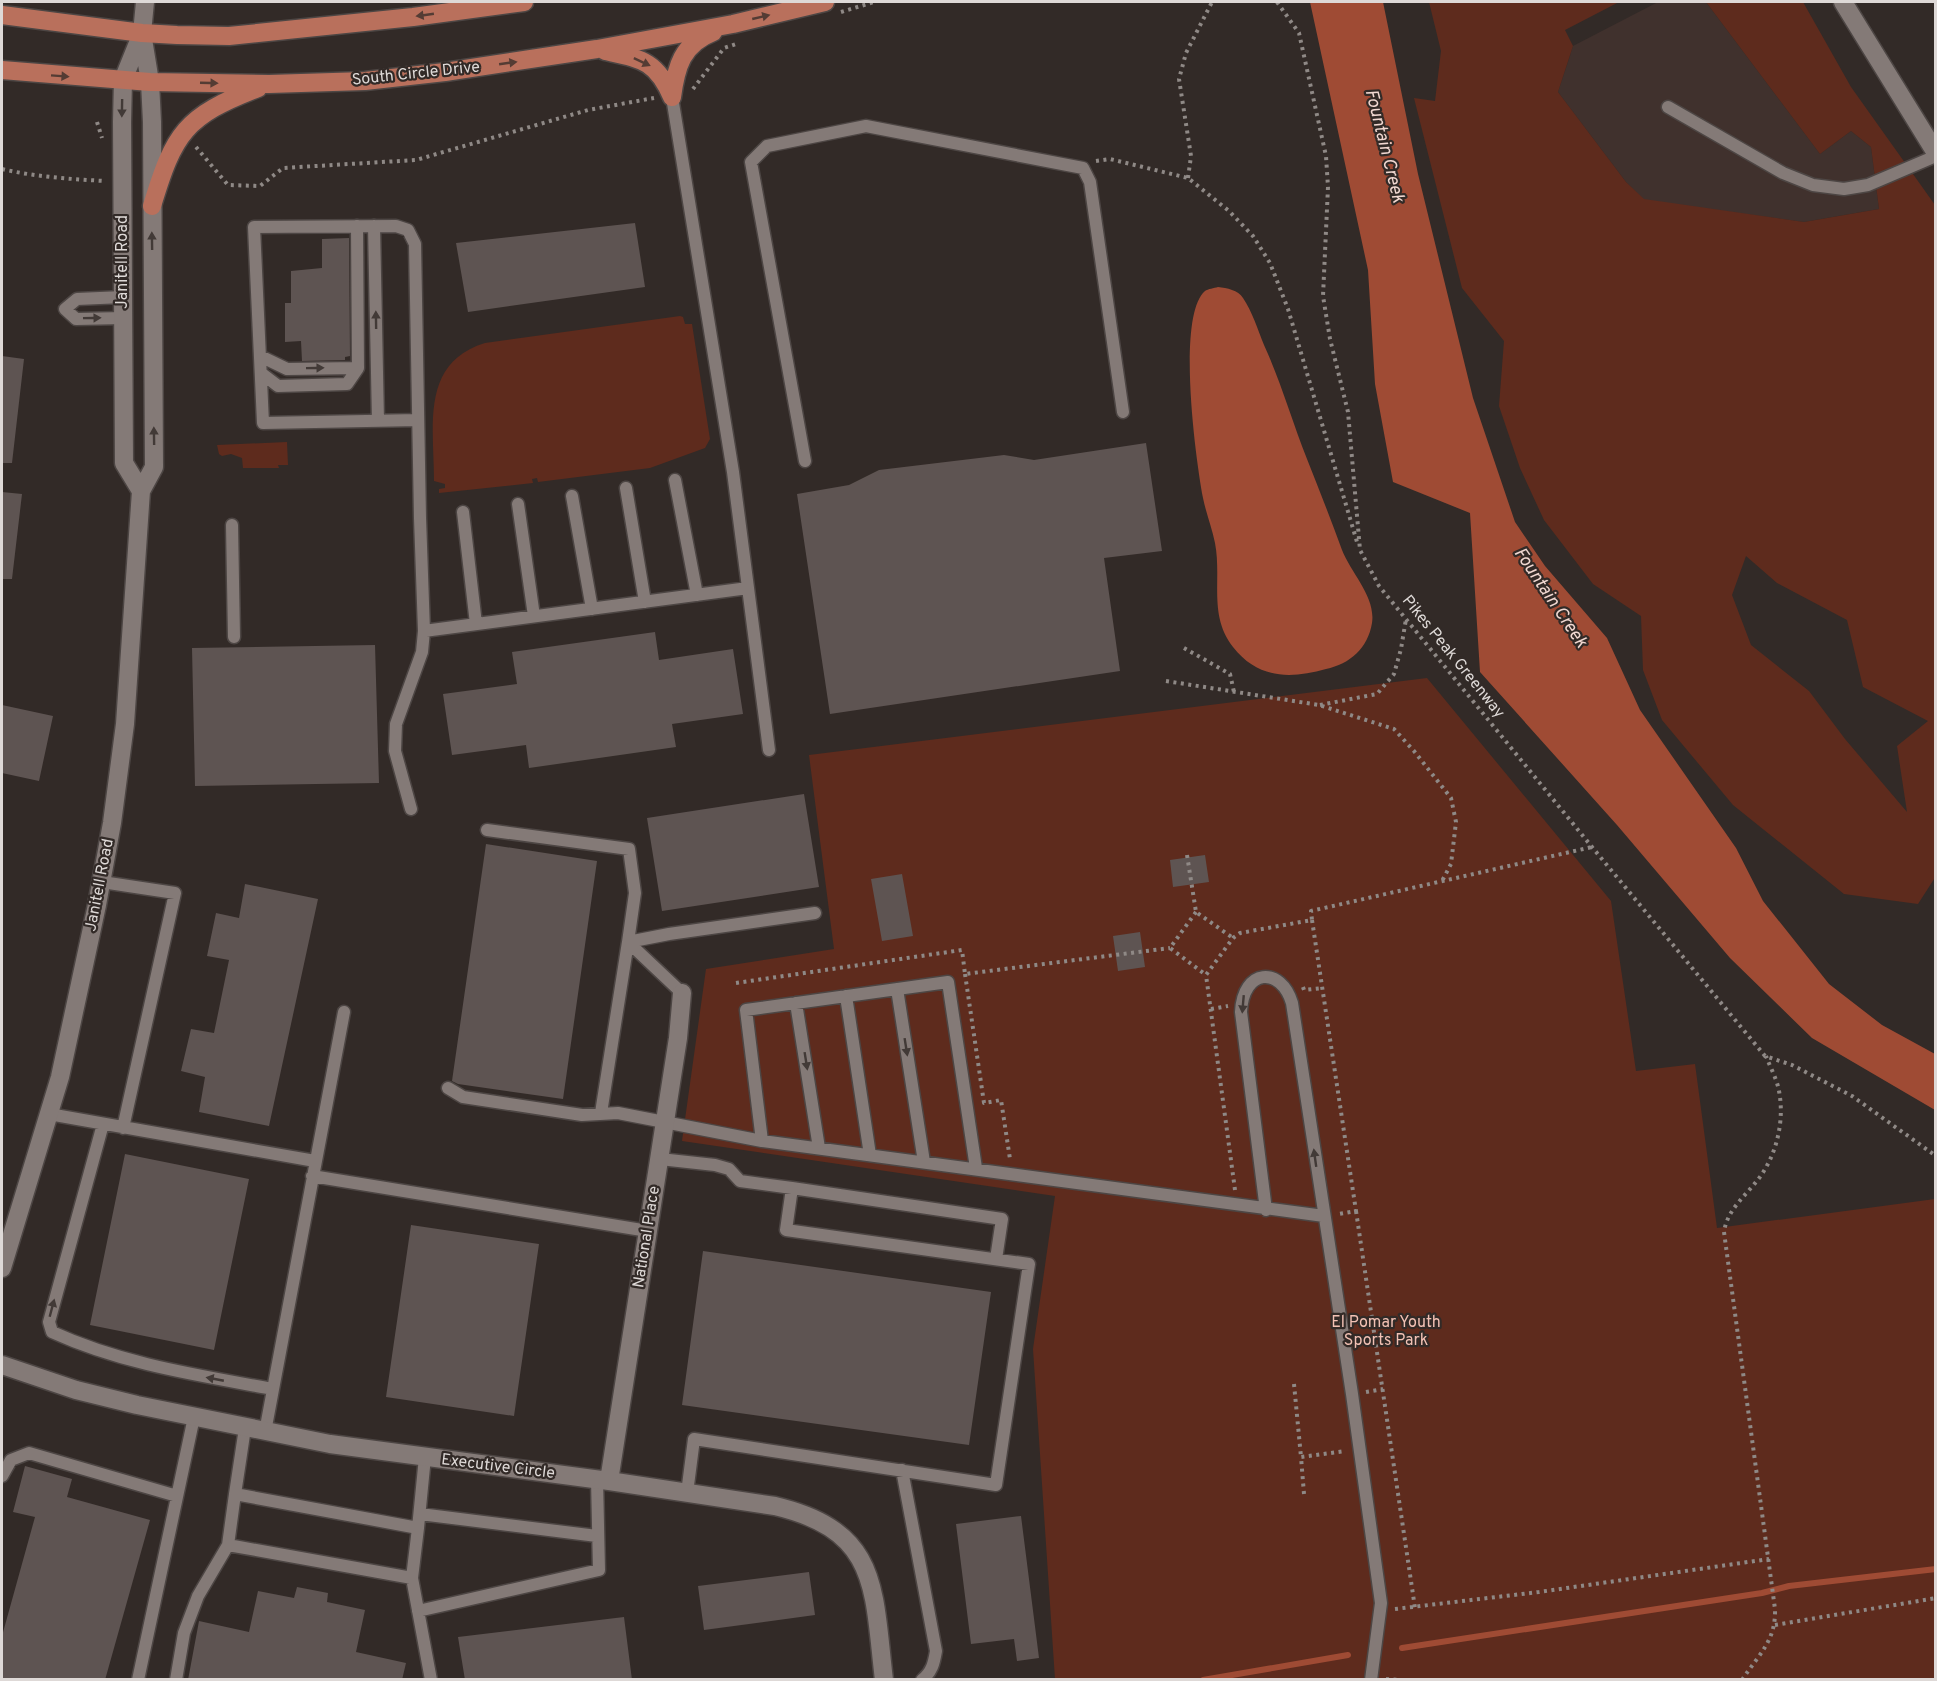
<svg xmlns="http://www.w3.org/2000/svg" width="1937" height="1681" viewBox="0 0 1937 1681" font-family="Overpass,sans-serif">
<rect width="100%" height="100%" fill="#322a27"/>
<path fill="#40312d" d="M1658,2H1706L1820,154L1851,131L1871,147L1879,209L1804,222L1644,200L1626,182L1558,92L1573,46Z"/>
<path fill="#5e2b1d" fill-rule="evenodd" d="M1429,2H1619L1565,30L1573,46L1558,92L1626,182L1644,199L1804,222L1879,209L1871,147L1851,131L1820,154L1706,2H1803L1851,87L1935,205L1936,876L1918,904L1844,894L1733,805L1662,720L1643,670L1641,616L1593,584L1544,520L1520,468L1499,406L1504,341L1462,288L1414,98L1435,101L1441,51ZM1746,556L1777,583L1847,620L1863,687L1928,721L1897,746L1907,812L1845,739L1809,691L1751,645L1732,595Z
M680,316L683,317L685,324H692L710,439L705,448L650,468L538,482L537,478L532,479L533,483L439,493V489L445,488V484L434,481C434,426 420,363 485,343Z
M287,442L288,465H278L279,468H243L242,458L231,454L222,456L219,454L217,445Z
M1427,678L1611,901L1636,1071L1695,1064L1717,1228L1935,1199V1679H1055L1033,1349L1055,1196L682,1141L706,969L834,949L809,755Z"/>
<path fill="#9f4b34" d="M1310,2H1383L1418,174L1473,398L1515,522L1545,566L1607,638L1640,710L1736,848L1763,901L1829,984L1882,1025L1935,1054V1110L1812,1038L1730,958L1617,825L1480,672L1470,513L1393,482L1375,384L1368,270Z
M1218,287C1227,288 1238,290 1243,298C1252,311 1258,330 1264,345C1281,382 1292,421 1307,459C1319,489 1331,520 1342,550C1351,573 1376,597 1372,623C1368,648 1350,664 1326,669C1290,679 1258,679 1233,647C1208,615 1222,579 1215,543C1212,528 1206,513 1203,498C1196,461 1176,316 1205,291C1208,289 1214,288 1218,287Z"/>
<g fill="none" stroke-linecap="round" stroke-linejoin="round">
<path stroke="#9f4b34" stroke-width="6" d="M1402,1648L1762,1593L1789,1586L1936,1569
M1203,1680L1348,1655"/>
</g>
<path fill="#5e5452" d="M635,223L645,287L468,312L456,243Z
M349,238L350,356L345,357V360L302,361L301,341L285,342V303H291V271L322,268V239Z
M2,356L24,359L12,463H2Z
M1146,443L1162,551L1104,558L1120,671L830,714L797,494L849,485L879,470L1004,455L1034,460Z
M2,492L22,494L12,579H2Z
M655,632L659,660L733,649L743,714L672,724L676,747L529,768L526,745L452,755L443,694L517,684L512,652Z
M375,645L379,783L195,786L192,648Z
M2,705L53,716L39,781L2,773Z
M804,794L819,887L662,911L647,818Z
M486,844L597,861L563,1099L458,1084L452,1081Z
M1205,855L1209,882L1173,887L1170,860Z
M902,874L913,936L882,941L871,879Z
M245,884L318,899L269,1126L199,1112L205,1077L181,1071L191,1029L214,1033L229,960L207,956L216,913L239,918Z
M1140,932L1145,967L1118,971L1113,936Z
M125,1154L249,1179L214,1350L90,1325Z
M411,1225L539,1244L514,1416L386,1397Z
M703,1251L991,1292L969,1445L682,1405Z
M25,1466L72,1479L67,1497L150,1520L105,1680H2V1636L35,1517L13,1512Z
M1021,1516L1039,1658L1017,1661L1014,1639L971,1644L956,1524Z
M809,1572L815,1615L704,1630L698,1586Z
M297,1587L328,1593L327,1602L365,1610L356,1652L406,1663L402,1680H188L199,1621L249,1632L258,1591L294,1598Z
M624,1617L632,1680H465L458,1637Z"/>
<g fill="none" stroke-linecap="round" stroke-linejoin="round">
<defs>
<path id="service" d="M672,97L733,472L769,750
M1668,107L1783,173L1813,185L1844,189L1868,185L1936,156
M374,226L378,421
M123,297L77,299L65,309L76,319L124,318
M260,356L287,369L358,368L357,226
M261,373L278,386L347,384L358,368
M805,461L751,162L767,146L866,126L1083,168L1090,182L1123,412
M675,480L697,595
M626,488L645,602
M572,496L592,609
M518,504L534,616
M463,512L476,624
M232,525L234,637
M424,631L748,588
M411,809L395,751L396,724L422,652L424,631L420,518L415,244L408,230L396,226L254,227L263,423L418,420
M487,830L629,849L635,893L628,942L682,993
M102,882L175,893L123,1128
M897,989L924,1162
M846,996L870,1155
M796,1003L819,1148
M448,1088L463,1097L582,1115L618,1113L762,1141L1324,1216
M601,1113L628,942L669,934L815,913
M49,1114L315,1161
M103,1124L49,1322L52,1332C122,1364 197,1375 273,1389
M762,1141L746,1010L948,982L976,1168
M660,1159L715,1165L729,1169L740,1181L792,1188L786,1230L1029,1264L996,1485L694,1439L687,1493
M312,1176L648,1231
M792,1188L1002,1219L996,1259
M1266,1210L1241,1012C1243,968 1281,966 1292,1003L1352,1394L1381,1603L1371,1680
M245,1428L235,1494L418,1528L425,1457
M265,1432L344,1012
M902,1470L936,1651C934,1663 932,1672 922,1680
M2,1476L11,1460L29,1453L177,1496
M235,1494L228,1545L412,1578L418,1528
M420,1514L597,1536
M412,1578L431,1680
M418,1611L599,1570L597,1479
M138,1680L194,1417
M176,1680L184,1633L198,1596L228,1545"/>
<path id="minor" d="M142,33L145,2
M2,1365L76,1390L137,1405L330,1444L609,1481L775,1506C880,1531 873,1589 884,1680
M609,1481L678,1038L682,993"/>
<path id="tertiary" d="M1843,2L1936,153
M141,491L124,463L122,122L123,80L142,33
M2,1268L60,1077L97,905L112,823L125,724L141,491L154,467L152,122L150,82L142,33"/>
<path id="primary" d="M2,15L142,33L177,35L229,36L413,17L524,2
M605,51C641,59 656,60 672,97
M2,70L150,82L269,84L365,81L445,72L597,49L733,24L825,2
M672,97C676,67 682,44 713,32
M152,206C174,133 185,116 258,88"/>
</defs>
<use href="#service" stroke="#4d4644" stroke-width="15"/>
<use href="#minor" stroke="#4d4644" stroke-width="21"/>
<use href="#tertiary" stroke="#4d4644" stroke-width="21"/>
<use href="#primary" stroke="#4d4644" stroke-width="21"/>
<path stroke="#8f8986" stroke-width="4" stroke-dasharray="3 4.5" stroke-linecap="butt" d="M1277,2L1299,33L1326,156L1328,187L1323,296L1330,339L1348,412L1360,550L1379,586L1592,847L1765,1056L1792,1065L1852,1096L1936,1156
M841,12L874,2
M693,89L724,48L736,44
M97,122L102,138
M196,147L228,185L260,186L283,168L416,160L588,110L654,98
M1096,161L1110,159L1188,178L1229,211L1253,236L1270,263L1288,309L1357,542
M2,169C36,177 70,179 105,181
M1188,178L1191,156L1179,79L1186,53L1212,2
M1184,648L1230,674L1234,692
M1166,681L1319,705L1394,729L1414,751L1451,798L1456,822L1451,864L1441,883
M1320,705L1377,694L1394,674L1401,649L1406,619
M1187,855L1196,912L1233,938
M1196,912L1170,948L1206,975
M1312,920L1356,1211L1339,1214
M965,974L984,1103L1001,1100L1010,1159
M736,983L962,950L965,974L1170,948
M1303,987L1304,990L1323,988
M1211,1009L1228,1006
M1235,1190L1206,975L1233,938L1240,933L1312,920L1311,911L1592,847
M1356,1211L1415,1608
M1294,1384L1301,1457
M1366,1392L1383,1389
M1304,1494L1301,1457L1346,1451
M1395,1609L1539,1592L1769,1559
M1775,1625L1936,1598
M1386,1679L1402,1680
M1742,1680C1759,1654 1776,1641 1775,1609L1724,1232C1727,1211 1743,1198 1756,1182C1776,1158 1785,1122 1779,1091C1777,1079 1770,1067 1766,1056"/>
<use href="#service" stroke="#847a77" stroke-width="12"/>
<use href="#minor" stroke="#847a77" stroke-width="18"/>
<use href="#tertiary" stroke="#847a77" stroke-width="18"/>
<use href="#primary" stroke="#b9705c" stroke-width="18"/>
</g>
<defs><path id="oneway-solid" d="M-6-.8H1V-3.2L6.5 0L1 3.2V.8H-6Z" transform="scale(1.5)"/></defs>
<g fill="#543c34">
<use href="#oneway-solid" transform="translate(425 15) rotate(172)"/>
<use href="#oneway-solid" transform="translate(761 17) rotate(-13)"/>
<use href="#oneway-solid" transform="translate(642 62) rotate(25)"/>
<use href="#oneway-solid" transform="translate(508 63) rotate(-8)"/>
<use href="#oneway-solid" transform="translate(60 76) rotate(4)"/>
<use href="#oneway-solid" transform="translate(209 83) rotate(2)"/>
</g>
<g fill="#423a37">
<use href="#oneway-solid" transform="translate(122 108) rotate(91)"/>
<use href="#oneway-solid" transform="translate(152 241) rotate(-91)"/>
<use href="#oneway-solid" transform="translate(92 318) rotate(-1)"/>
<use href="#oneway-solid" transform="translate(376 320) rotate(-91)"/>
<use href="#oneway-solid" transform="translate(315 368) rotate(-1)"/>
<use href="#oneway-solid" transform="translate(154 436) rotate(-91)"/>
<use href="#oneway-solid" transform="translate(1243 1004) rotate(95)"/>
<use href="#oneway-solid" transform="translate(906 1047) rotate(81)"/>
<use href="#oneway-solid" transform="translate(806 1061) rotate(81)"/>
<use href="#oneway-solid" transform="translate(1315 1158) rotate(-98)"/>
<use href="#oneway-solid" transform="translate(52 1308) rotate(-75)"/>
<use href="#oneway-solid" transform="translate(215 1379) rotate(-169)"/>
</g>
<g text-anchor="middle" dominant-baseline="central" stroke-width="4.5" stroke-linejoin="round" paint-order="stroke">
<g font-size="16" fill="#ded9d7" stroke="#322a27">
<text transform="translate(416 74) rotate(-6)">South Circle Drive</text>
<text transform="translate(123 262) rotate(-90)">Janitell Road</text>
<text transform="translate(1453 657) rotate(51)">Pikes Peak Greenway</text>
<text transform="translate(100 885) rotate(-79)">Janitell Road</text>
<text transform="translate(647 1237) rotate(-81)">National Place</text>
<text transform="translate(498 1467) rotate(7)">Executive Circle</text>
</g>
<g font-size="16" fill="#f2c1b4" stroke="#322a27">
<text x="1386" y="1323">El Pomar Youth<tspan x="1386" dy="18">Sports Park</tspan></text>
</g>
<g font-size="18" font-style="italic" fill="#f1d8d1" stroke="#322a27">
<text transform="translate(1384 146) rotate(76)">Fountain Creek</text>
<text transform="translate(1550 598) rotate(56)">Fountain Creek</text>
</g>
</g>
<rect width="1937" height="1681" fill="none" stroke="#ded9d7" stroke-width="6"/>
</svg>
